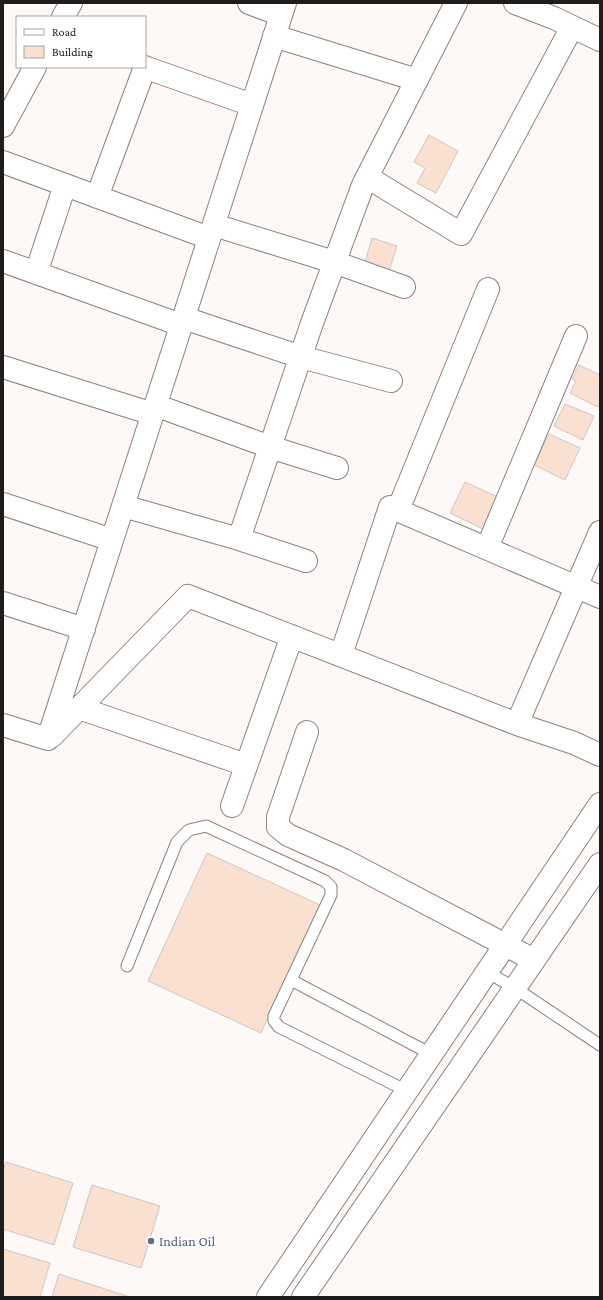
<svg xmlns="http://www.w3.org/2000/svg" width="603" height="1300" viewBox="0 0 603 1300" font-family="'Crimson Pro',serif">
<rect width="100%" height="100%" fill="#fef9f6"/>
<path fill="#fae0d0" stroke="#cdc8c5" d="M429,135L458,151L436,193L417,183L425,168L414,162Z
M372,238L397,246L389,271L365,262Z
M579,365L600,375V403L598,407L570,393L576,381L572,379Z
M565,404L594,416L583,440L554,426Z
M549,434L580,448L565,480L534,465Z
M465,482L500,498L485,530L450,513Z
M207,853L320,905L261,1033L148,981Z
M6,1162L73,1183L54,1245L3,1229V1171Z
M92,1185L160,1206L141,1268L73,1247Z
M3,1249L50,1263L40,1297H3Z
M59,1274L130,1297H52Z"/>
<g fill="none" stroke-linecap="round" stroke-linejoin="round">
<defs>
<path id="lane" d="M127,966L177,842L189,830L206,826L325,881L331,887V895L274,1016V1021L279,1027L407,1091
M487,972L515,988L600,1045
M291,980L431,1054"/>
<path id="street" d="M249,3L281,15
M515,3L554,18L600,40
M63,17L71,3
M274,36L417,80
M144,67L252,105
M3,126L35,67
M3,162L209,238
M367,177L461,234L572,27
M97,197L145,67
M214,225L334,262L404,287
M3,261L181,325
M36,273L65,185
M184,318L301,357L391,381
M3,367L153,414
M155,405L270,447L337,468
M3,504L112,540
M123,506L239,539L312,323L363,185L456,3
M398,510L488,289
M239,539L306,561
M487,548L576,336
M3,603L84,629
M341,655L390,507L600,597
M79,708L246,765
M517,724L600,532
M3,725L48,739L285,3
M307,732L278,817V827L288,835L344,860L534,960
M52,736L188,596L517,724L574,743L600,755
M232,806L292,636"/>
<path id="highway" d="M268,1297L600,804
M303,1297L600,864"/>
</defs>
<use href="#lane" stroke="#898481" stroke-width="13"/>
<use href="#street" stroke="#898481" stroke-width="24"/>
<use href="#highway" stroke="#898481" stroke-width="24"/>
<use href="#lane" stroke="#fff" stroke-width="11"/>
<use href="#street" stroke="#fff" stroke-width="22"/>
<use href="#highway" stroke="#fff" stroke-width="22"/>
</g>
<circle fill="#5c6f8a" stroke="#fff" stroke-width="1.5" cx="151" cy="1241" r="4"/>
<g text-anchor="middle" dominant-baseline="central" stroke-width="3" stroke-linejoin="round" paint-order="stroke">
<g font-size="14" fill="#4e5e75" stroke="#fff" text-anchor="start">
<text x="159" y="1241">Indian Oil</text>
</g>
</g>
<rect width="603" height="1300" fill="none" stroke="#1f1d1c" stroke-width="8"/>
<rect x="16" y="16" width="130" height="52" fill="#ffffff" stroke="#a5a5a4"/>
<rect x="24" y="29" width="20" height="6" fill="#ffffff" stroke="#a5a5a4"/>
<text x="52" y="36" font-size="12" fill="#1f1d1c">Road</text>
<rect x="24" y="46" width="20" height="12" fill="#fae0d0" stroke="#a5a5a4"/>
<text x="52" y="56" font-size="12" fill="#1f1d1c">Building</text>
</svg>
